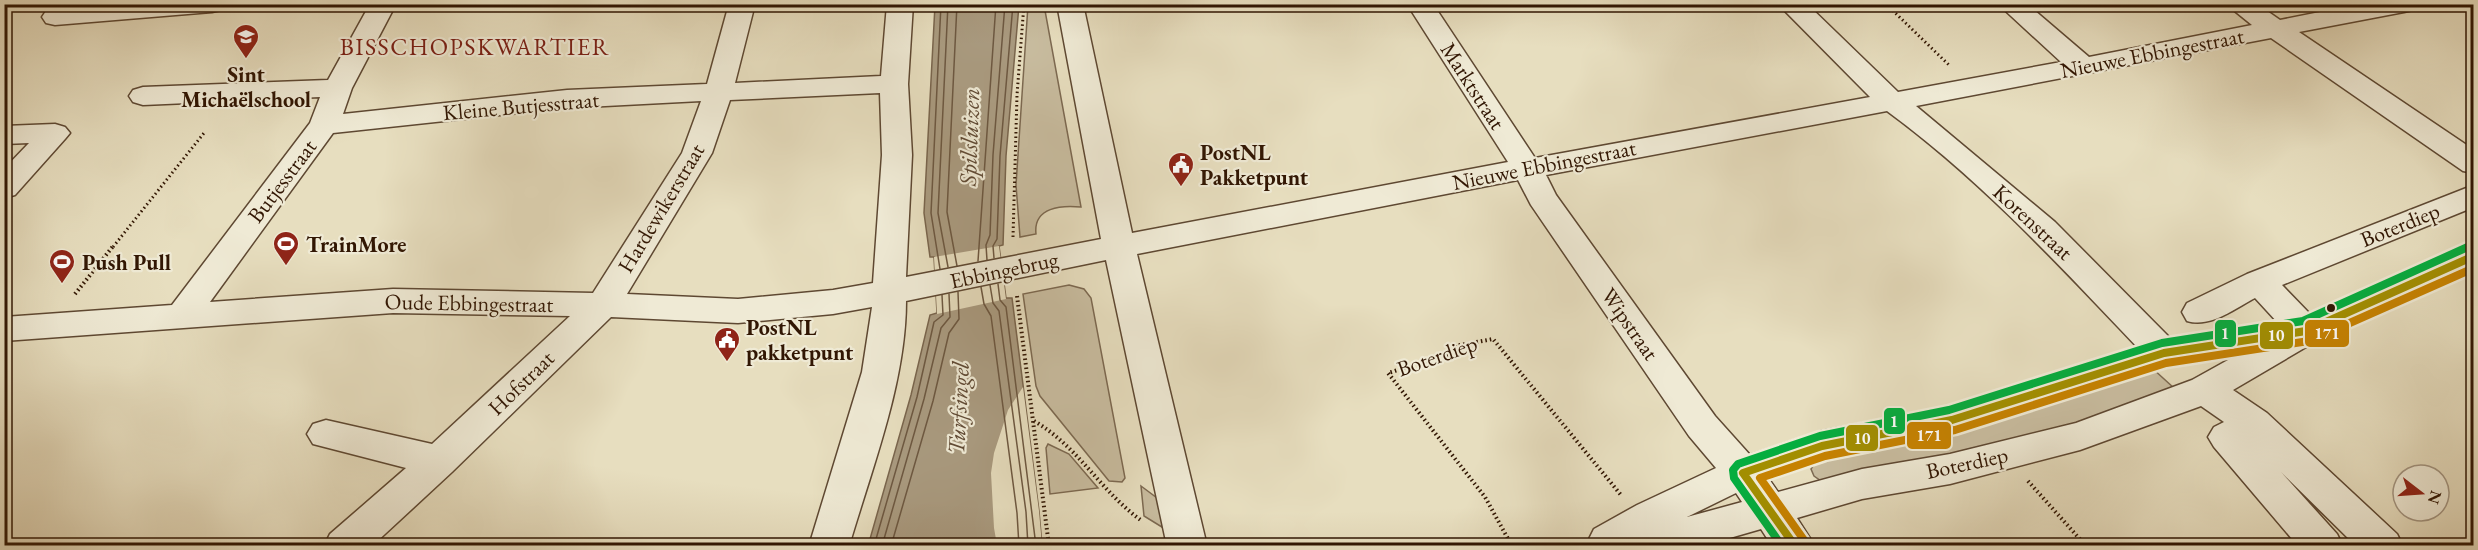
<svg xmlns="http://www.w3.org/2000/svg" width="2478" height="550" viewBox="0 0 2478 550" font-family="'EB Garamond',serif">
<rect width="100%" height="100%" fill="#e7debf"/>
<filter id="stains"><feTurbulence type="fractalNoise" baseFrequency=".00333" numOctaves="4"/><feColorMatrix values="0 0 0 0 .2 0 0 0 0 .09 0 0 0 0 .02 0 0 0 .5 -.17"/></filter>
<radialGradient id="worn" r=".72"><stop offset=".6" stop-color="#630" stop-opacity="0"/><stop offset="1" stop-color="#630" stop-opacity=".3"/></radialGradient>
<path fill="#c8bc9f" stroke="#7c6951" stroke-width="1.5" d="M1028,5H1044L1081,207C1062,205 1033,207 1036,234L1020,237L1016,185Z
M1069,285L1084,289L1091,298L1125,478L1122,482L1109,481L1040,396L1036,386L1023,294Z
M2152,368L2175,389L2077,427L1824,483L1814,476L1811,469L1818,458Z
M1048,444L1069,454L1098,488L1050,494L1046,448Z
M1141,486L1161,501L1170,532L1144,516Z"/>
<path fill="#a99a7f" stroke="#79654d" stroke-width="1.5" d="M935,5H1019L1006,156L1003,245L999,246L1006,298H1012L1039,511L1042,545L868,546L911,395L930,315L937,313L934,257H930L924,213Z"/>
<path fill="#e7debf" d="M999,246L1006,299L937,314L934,257Z
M1023,387L1039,511L1042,545H997L994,528L991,473L994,453L1008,410Z"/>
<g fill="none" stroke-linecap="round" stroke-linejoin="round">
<path stroke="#6d5841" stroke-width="1.5" d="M948,4L938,213L948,267
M957,4L947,212L957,266
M994,258L993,246L997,239L1000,156L1013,4
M987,260L986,245L990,235L993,155L1005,4
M978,261L996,4
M940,269L931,213L941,4
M998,284L1000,300L1006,307L1036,546
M990,285L993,303L999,311L1026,512L1028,546
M981,287L984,304L991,316L1017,513L1019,546
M874,546L917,397L934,322L943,315L942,295
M882,546L924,399L941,328L950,317L949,294
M891,546L933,401L949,333L959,319L958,292"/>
<defs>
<path id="minor" d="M110,4H225L221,10L212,12L55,25L46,23L42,17L46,11Z
M370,4H396L352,88L343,114L567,90L707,84L729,4H755L735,83L881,76L887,4H913L908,84L912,155L906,277L1101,239L1057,4H1083L1132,233L1508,162L1407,4H1433L1535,158L1870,97L1778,4H1807L1898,92L2061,62L1998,4H2027L2089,57L2252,25L2226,4H2257L2280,20L2360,4H2417L2413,10L2404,12L2299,32L2474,150V173L2463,171L2271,38L1916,106L2055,222L2171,339L2278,323L2255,298C2234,309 2211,328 2187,321L2182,312L2187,303L2247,274L2474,185V207L2282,285L2311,315L2474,245V269L2318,340L2233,390L2267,413L2397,534L2403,546H2356L2281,472L2337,534L2343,546H2298L2214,447L2208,437L2214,427L2224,422L2201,406L2080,450L1950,484L1862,499L1797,518L1815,546H1772L1761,529L1702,546H1590L1588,541L1594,529L1637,505L1716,468L1689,436L1531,205L1518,180L1137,254L1207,546H1167L1106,260L906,301C906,382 872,468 849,546H809L862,372L872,307L833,314L738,323L611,317L452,472L372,546H324L330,534L406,468L313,444L307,434L313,424L326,420L432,444L570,316L393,313L4,341V317L172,305L310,123L320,97L143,105L133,102L129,96L133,90L143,87L328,80ZM880,93L882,155L873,283L833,290L738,299L627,294L712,153L730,100ZM701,101L682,153L593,293L393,289L210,302L333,133L567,108ZM1887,111C1980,179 2059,265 2138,348L1952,406L1822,431L1750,455L1715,416L1556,195L1546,175ZM2237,355L2192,380L2076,423L1950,454L1862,469L1778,492L1769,479L1824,460L1952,434L2165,366ZM1736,493L1742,502L1687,517Z
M55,124L65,127L70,133L65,139L15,195L4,198V169L29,143L4,144V126Z"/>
</defs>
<use href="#minor" stroke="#5e4832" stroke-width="3"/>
<path stroke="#311603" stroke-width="3" stroke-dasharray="1.5 3" stroke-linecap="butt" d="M1886,4L1949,65
M1013,237L1017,95L1024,4
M113,247L204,133"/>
<path stroke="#311603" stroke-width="4" stroke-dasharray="1.5 3" stroke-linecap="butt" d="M75,294L114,245
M1017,296L1049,546
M1034,421C1078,446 1101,492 1142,521
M2028,481L2086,546
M1512,546L1485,497L1388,373L1458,352L1455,346L1493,339L1621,495"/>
<use href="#minor" fill="#efead5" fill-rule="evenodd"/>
<defs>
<path id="bus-1" d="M1795,546L1743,473L1822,446L1952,420L2164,353L2306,331L2474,256"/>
<path id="bus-2" d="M1804,540L1760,478L1825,456L1955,430L2166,363L2309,341L2474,268"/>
<path id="bus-3" d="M1782,546L1734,478L1733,470L1738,464L1820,436L1949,410L2162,343L2303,321L2470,246"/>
</defs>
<use href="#bus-1" stroke="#efead5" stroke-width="13"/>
<use href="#bus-2" stroke="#efead5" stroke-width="13"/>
<use href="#bus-3" stroke="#efead5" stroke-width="13"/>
<use href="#bus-1" stroke="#a28e01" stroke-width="8"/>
<use href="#bus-2" stroke="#c68201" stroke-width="8"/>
<use href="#bus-3" stroke="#05ad3f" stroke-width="8"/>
</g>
<defs>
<symbol id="school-pin" viewBox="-11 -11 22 30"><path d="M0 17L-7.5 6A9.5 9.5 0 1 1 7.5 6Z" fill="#8f2418" stroke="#efead5"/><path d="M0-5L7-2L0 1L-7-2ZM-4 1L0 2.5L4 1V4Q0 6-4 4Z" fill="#fff"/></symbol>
<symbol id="civic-pin" viewBox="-11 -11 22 30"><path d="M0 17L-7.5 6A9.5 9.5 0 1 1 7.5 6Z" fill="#8f2418" stroke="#efead5"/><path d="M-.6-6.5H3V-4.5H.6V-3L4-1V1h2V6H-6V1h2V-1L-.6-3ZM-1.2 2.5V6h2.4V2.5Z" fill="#fff"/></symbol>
<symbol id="stadium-pin" viewBox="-11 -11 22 30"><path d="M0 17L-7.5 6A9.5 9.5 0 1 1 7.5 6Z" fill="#8f2418" stroke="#efead5"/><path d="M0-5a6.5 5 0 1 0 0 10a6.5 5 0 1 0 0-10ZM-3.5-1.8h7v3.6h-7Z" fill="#fff"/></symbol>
</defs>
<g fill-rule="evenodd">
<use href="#school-pin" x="231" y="22" width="30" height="40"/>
<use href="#civic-pin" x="1166" y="150" width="30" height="40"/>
<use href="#stadium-pin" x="271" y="229" width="30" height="40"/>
<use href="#stadium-pin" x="47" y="247" width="30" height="40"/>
<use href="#civic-pin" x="712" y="325" width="30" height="40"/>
</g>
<circle fill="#311603" stroke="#efead5" stroke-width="2" cx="2331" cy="308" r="5"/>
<g text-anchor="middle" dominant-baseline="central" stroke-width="4.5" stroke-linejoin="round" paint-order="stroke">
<g font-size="22" fill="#311603" stroke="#efead5">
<text transform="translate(2152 53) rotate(-11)">Nieuwe Ebbingestraat</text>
<text transform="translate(1473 86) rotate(57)">Marktstraat</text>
<text transform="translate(521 106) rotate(-5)">Kleine Butjesstraat</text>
<text transform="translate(1544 165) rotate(-11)">Nieuwe Ebbingestraat</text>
<text transform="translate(282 181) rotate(-53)">Butjesstraat</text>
<text transform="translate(661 208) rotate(-59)">Hardewikerstraat</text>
<text transform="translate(2033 222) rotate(43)">Korenstraat</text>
<text transform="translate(2400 225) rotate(-22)">Boterdiep</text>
<text transform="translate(1004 270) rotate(-12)">Ebbingebrug</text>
<text transform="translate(469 303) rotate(1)">Oude Ebbingestraat</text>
<text transform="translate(1630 324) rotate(55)">Wipstraat</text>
<text transform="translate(1437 356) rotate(-19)">Boterdiep</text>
<text transform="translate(521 383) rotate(-44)">Hofstraat</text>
<text transform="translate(1967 463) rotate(-12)">Boterdiep</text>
</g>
<g font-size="22" font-weight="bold" fill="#311603" stroke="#efead5" text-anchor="start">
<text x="246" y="74" text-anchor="middle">Sint<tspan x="246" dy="25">Michaëlschool</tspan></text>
<text x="1200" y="152">PostNL<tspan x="1200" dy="25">Pakketpunt</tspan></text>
<text x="306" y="244">TrainMore</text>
<text x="82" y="262">Push Pull</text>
<text x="746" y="327">PostNL<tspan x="746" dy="25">pakketpunt</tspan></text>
</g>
<g font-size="24" letter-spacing="1.5" fill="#7a1f14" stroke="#efead5">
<text x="475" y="46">BISSCHOPSKWARTIER</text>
</g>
<g font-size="24" font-style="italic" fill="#614b35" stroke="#efead5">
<text transform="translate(969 137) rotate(-88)">Spilsluizen</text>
<text transform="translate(958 408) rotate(-87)">Turfsingel</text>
</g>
</g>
<g stroke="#efead5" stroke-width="2">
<rect x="2214" y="319" width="23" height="29" rx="6" fill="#05ad3f"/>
<rect x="2304" y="319" width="46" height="29" rx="6" fill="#c68201"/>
<rect x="2259" y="321" width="35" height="29" rx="6" fill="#a28e01"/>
<rect x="1883" y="407" width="23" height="28" rx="6" fill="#05ad3f"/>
<rect x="1906" y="421" width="46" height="29" rx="6" fill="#c68201"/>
<rect x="1845" y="424" width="34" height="28" rx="6" fill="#a28e01"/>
</g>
<g font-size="16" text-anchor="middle" font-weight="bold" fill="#fff">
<text x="2225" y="339">1</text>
<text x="2327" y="339">171</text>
<text x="2276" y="341">10</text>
<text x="1894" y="427">1</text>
<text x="1929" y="441">171</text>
<text x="1862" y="444">10</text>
</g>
<rect width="2478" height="550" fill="none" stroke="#e7debf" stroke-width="24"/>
<rect x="6" y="6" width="2466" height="538" fill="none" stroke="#311603" stroke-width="3"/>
<rect x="12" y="12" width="2454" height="526" fill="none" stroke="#311603" stroke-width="1.5"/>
<g transform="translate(2421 493) rotate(107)"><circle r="28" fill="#efead5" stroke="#a39581" stroke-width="1.5"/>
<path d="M0-4.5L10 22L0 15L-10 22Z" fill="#8f2418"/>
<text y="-9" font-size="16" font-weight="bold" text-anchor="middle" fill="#311603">N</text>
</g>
<rect width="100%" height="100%" filter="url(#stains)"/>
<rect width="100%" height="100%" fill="url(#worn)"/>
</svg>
